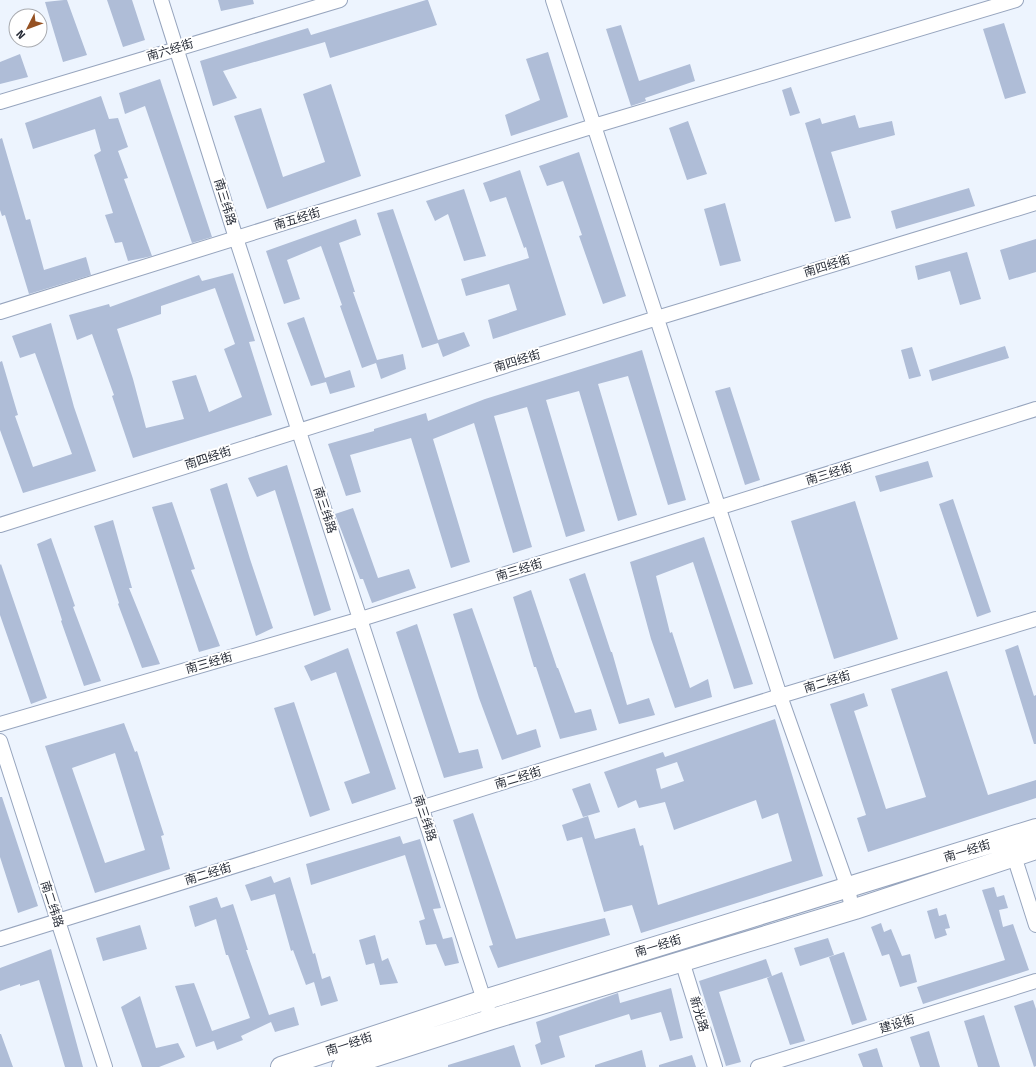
<svg xmlns="http://www.w3.org/2000/svg" width="1036" height="1067" viewBox="0 0 1036 1067" font-family="'Fira Sans','Noto Sans SC',sans-serif">
<rect width="100%" height="100%" fill="#edf4fe"/>
<path fill="#afbdd7" fill-rule="evenodd" d="M64,0H67L87,55L63,62L45,2Z
M107,0H132L145,40L123,47Z
M218,0H253L254,4L221,11Z
M426,0H428L437,25L330,58L325,42L223,71L237,98L213,106L200,61L308,28L311,35Z
M1004,23L1026,93L1005,99L983,29Z
M621,25L639,81L690,64L695,81L645,98L646,101L631,106L606,29Z
M548,52L568,117L511,136L505,115L540,100L526,59Z
M20,54L28,77L0,84V62Z
M160,79L212,237L192,243L145,106L125,114L119,93Z
M331,84L361,176L267,209L234,116L261,108L283,177L325,162L303,94Z
M791,87L800,113L790,116L782,90Z
M101,96L109,119L118,118L128,147L118,151L128,178L124,179L152,256L143,258L128,261L122,242L115,243L105,215L113,213L94,155L101,151L95,129L33,149L25,123Z
M855,115L859,128L892,121L895,135L831,152L851,218L835,222L805,123L820,118L822,124Z
M688,121L707,174L687,180L669,128Z
M2,138L26,220L30,219L44,270L86,257L91,275L29,294L5,215L2,216L0,210V139Z
M579,152L626,296L603,304L579,236L582,235L563,181L547,186L539,166Z
M520,170L566,315L493,339L488,320L517,310L509,284L466,296L461,279L529,258L526,247L524,248L506,197L490,202L483,183Z
M969,188L975,206L896,229L891,211Z
M464,189L486,256L464,261L448,214L435,221L426,201Z
M725,203L741,261L720,266L704,209Z
M393,209L438,340L464,332L470,346L443,357L438,343L422,348L377,213Z
M356,219L361,235L339,243L355,292H353L377,360L403,354L406,369L381,379L376,363L362,368L340,306L342,305L321,246L287,260L300,299L284,304L266,251Z
M1036,239V272L1009,280L1000,250Z
M967,252L981,299L960,305L950,271L918,280L915,266Z
M233,273L255,341L249,342L272,415L133,458L112,396L114,395L92,334L77,340L69,315L109,304L110,307L199,275L202,281ZM215,288L235,344L224,349L242,397L209,412L196,375L172,381L184,419L146,428L133,379L117,329L161,314V306Z
M304,317L325,378L350,370L355,387L330,394L326,382L311,386L287,323Z
M51,323L74,407L96,471L23,493L0,430V362L2,361L18,415L15,416L33,467L72,454L35,353L20,358L12,336Z
M1005,346L1009,358L932,381L929,370Z
M912,347L921,376L909,379L901,350Z
M642,350L686,500L668,505L628,376L598,384L637,515L618,521L579,391L546,400L585,531L566,537L527,407L494,416L532,547L513,553L474,423L433,439L470,562L451,568L411,438L350,455L361,492L346,496L328,444L374,431V429L426,413L428,421L485,399Z
M730,387L760,480L745,485L715,391Z
M928,461L933,477L880,492L875,476Z
M287,465L331,610L314,616L275,490L257,497L248,478Z
M227,483L250,559L273,628L256,636L210,489Z
M953,499L991,612L977,617L939,504Z
M855,501L898,639L834,659L791,521Z
M172,502L195,569L191,570L220,646L199,652L152,507Z
M353,508L378,578L409,569L416,588L372,603L363,579H360L335,514Z
M113,520L132,588H129L160,664L142,668L118,604L119,603L94,526Z
M704,537L753,684L734,689L693,562L656,576L670,633L672,632L690,688L708,679L712,697L675,708L651,639L630,562Z
M51,538L75,606L73,607L101,681L84,686L61,621L62,620L37,544Z
M1,564L47,698L31,704L0,615V565Z
M585,573L611,652H612L627,705L649,698L655,715L619,724L569,579Z
M531,590L557,668H558L575,713L591,709L597,730L560,739L536,667H534L513,597Z
M472,608L517,735L536,729L541,747L502,760L479,698L453,614Z
M417,624L459,753L478,749L483,768L444,778L396,632Z
M1018,645L1034,696L1036,695V744H1034L1005,650Z
M348,648L396,789L352,804L344,782L370,773L336,672L311,681L304,666Z
M947,671L988,795L1036,780V798L868,852L857,818L866,815L830,704L864,693L868,706L854,711L886,809L926,797L891,689Z
M294,702L330,810L310,817L274,708Z
M775,719L823,876L641,933L632,905L604,912L582,837L567,841L562,825L588,816L595,839L635,828L640,846L643,845L658,905L792,861L778,813L762,819L756,800L674,830L665,802L639,808L636,800L618,808L604,772L663,752L665,757ZM677,762L684,781L661,789L656,769Z
M124,723L135,752L137,751L164,835L161,836L170,869L95,893L45,746ZM115,753L145,850L105,863L72,768Z
M590,783L600,812L583,817L572,789Z
M0,797H2L38,906L18,913L0,857Z
M473,813L516,939L605,918L610,935L498,968L489,946L493,945L453,820Z
M400,836L403,844L420,839L441,908L433,909L443,939L452,937L459,963L445,966L436,944L426,945L419,921L425,919L405,855L311,885L306,864Z
M271,876L274,883L290,877L313,954L315,953L322,979L330,976L338,1001L321,1006L314,982L306,985L293,950L291,951L275,894L251,901L245,885Z
M994,887L997,897L1004,895L1008,908L999,910L1003,927L1013,924L1029,970L923,1004L917,987L1005,960L982,890Z
M217,897L221,908L233,904L248,950H246L269,1015L294,1007L299,1025L275,1032L271,1022L241,1036L243,1040L217,1050L214,1041L196,1047L175,986L194,983L212,1031L250,1018L228,955H226L216,919L195,927L189,906Z
M937,908L939,916L946,914L950,928L945,929L947,935L935,939L927,911Z
M881,923L884,932L891,929L902,956L910,954L917,982L900,987L889,954L882,956L871,927Z
M140,925L147,949L103,961L96,938Z
M375,935L382,961L388,958L398,983L380,985L374,963L366,965L359,940Z
M828,938L834,955L800,966L794,948Z
M51,949L83,1067H65L39,980L20,986V984L0,991V968Z
M844,952L867,1020L852,1025L829,957Z
M766,959L772,976L719,992L741,1062L726,1066L699,981Z
M782,972L805,1041L790,1045L767,978Z
M671,988L683,1038L670,1041L661,1012L631,1020L629,1014L559,1036L565,1057L541,1065L535,1045L541,1042L536,1022L618,993L620,1003Z
M140,996L156,1048L178,1043L185,1057L159,1067H142L121,1007Z
M1033,1000L1036,1009V1066L1034,1067L1014,1006Z
M984,1015L1000,1067H978L964,1021Z
M929,1031L940,1067H920L910,1037Z
M0,1034H1L13,1067H0Z
M514,1045L521,1067H448V1065Z
M877,1048L883,1067H863L858,1054Z
M642,1050L646,1067H595V1065Z
M692,1055L696,1067H659V1065Z"/>
<g fill="none" stroke-linecap="round" stroke-linejoin="round">
<defs>
<path id="minor" d="M161,0L236,238L484,1000L492,1019
M553,0L780,696L848,888L851,904
M0,102L340,0
M0,312L594,126L1016,0
M0,525L657,318L1036,203
M0,724L361,619L1036,409
M0,741L105,1067
M1014,856L1036,925
M0,939L780,696L1036,619
M682,961L715,1067
M758,1067L1036,981"/>
<path id="highway" d="M281,1067L484,1000L1036,829
M342,1067L492,1019L855,909L1036,849"/>
</defs>
<use href="#minor" stroke="#97a5be" stroke-width="16"/>
<use href="#highway" stroke="#97a5be" stroke-width="22"/>
<use href="#minor" stroke="#fff" stroke-width="14"/>
<use href="#highway" stroke="#fff" stroke-width="20"/>
</g>
<g text-anchor="middle" dominant-baseline="central" stroke-width="4" stroke-linejoin="round" paint-order="stroke">
<g font-size="12" fill="#292e39" stroke="#fff">
<text transform="translate(170 50) rotate(-17)">南六经街</text>
<text transform="translate(225 202) rotate(73)">南三纬路</text>
<text transform="translate(297 219) rotate(-17)">南五经街</text>
<text transform="translate(827 266) rotate(-17)">南四经街</text>
<text transform="translate(517 361) rotate(-17)">南四经街</text>
<text transform="translate(208 458) rotate(-18)">南四经街</text>
<text transform="translate(829 474) rotate(-17)">南三经街</text>
<text transform="translate(325 510) rotate(72)">南三纬路</text>
<text transform="translate(519 570) rotate(-17)">南三经街</text>
<text transform="translate(209 663) rotate(-16)">南三经街</text>
<text transform="translate(827 682) rotate(-17)">南二经街</text>
<text transform="translate(518 778) rotate(-17)">南二经街</text>
<text transform="translate(425 818) rotate(72)">南三纬路</text>
<text transform="translate(967 851) rotate(-17)">南一经街</text>
<text transform="translate(208 874) rotate(-17)">南二经街</text>
<text transform="translate(52 904) rotate(72)">南二纬路</text>
<text transform="translate(658 946) rotate(-17)">南一经街</text>
<text transform="translate(699 1014) rotate(73)">新光路</text>
<text transform="translate(897 1024) rotate(-17)">建设街</text>
<text transform="translate(349 1044) rotate(-18)">南一经街</text>
</g>
</g>
<g transform="translate(28 28) rotate(228)"><circle r="19" fill="#ffffff" stroke="#a9abb0"/>
<path d="M0-3L7 15L0 10L-7 15Z" fill="#955122"/>
<text y="-6" font-size="11" font-weight="bold" text-anchor="middle" fill="#292e39">N</text>
</g>
</svg>
